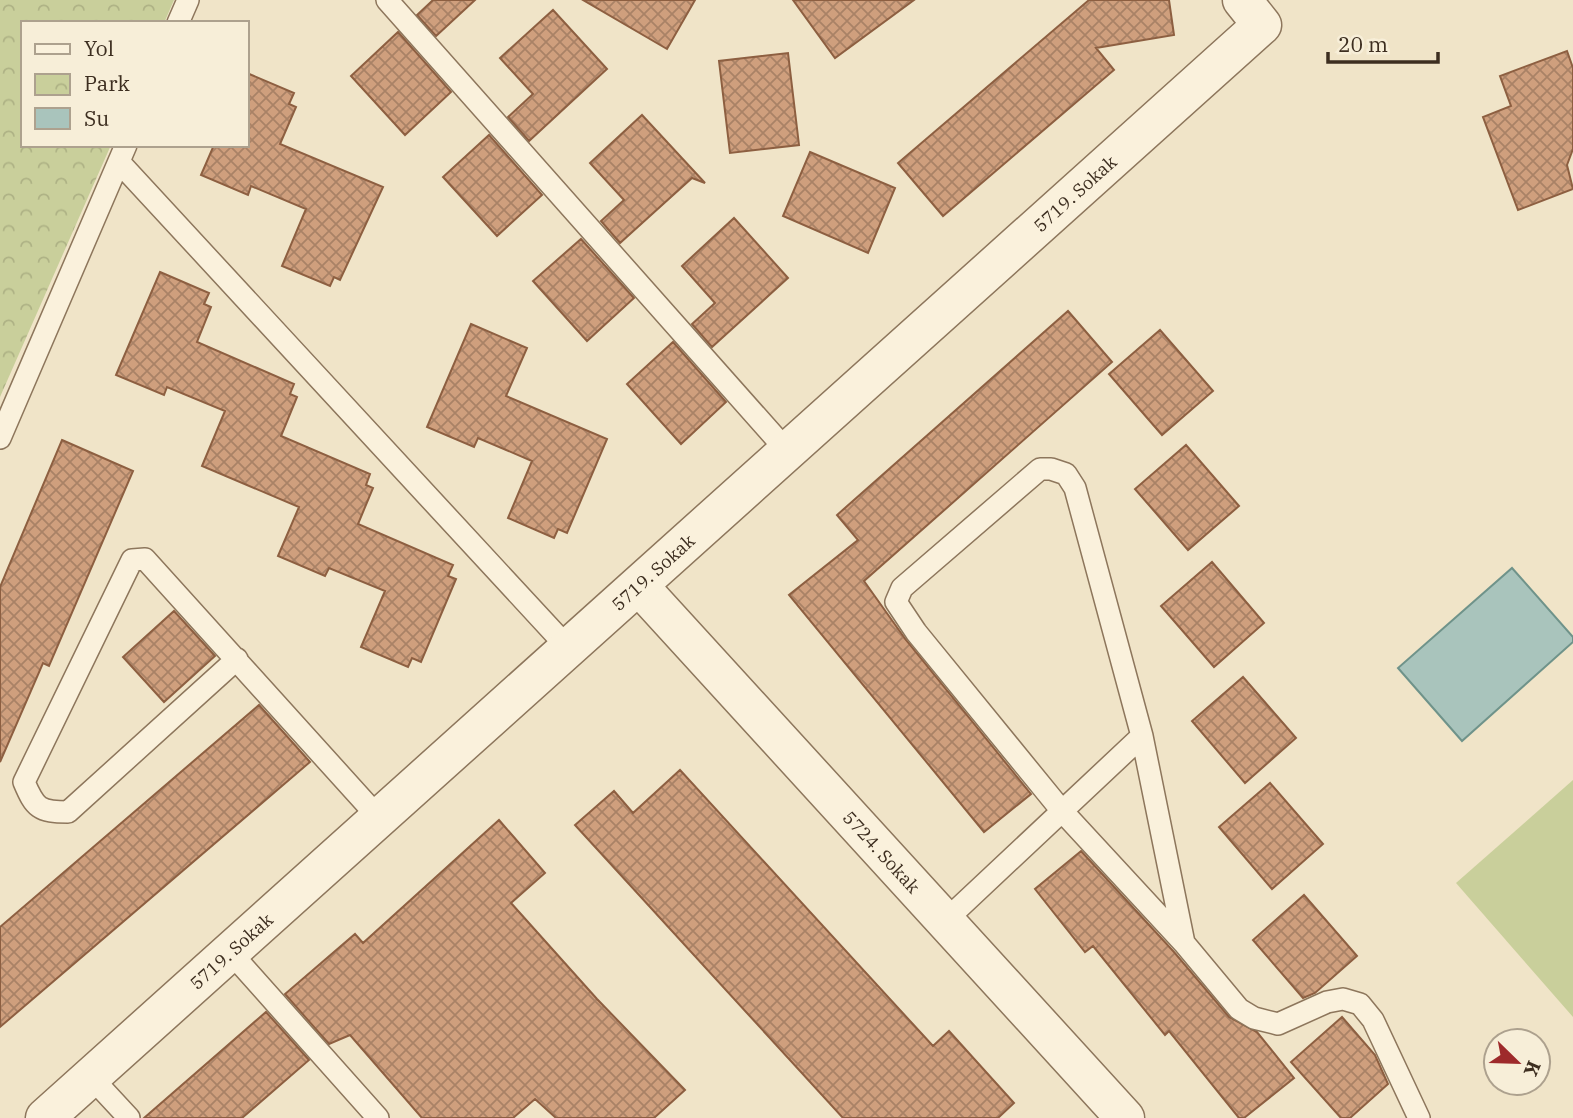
<svg xmlns="http://www.w3.org/2000/svg" width="1573" height="1118" viewBox="0 0 1573 1118" font-family="'IBM Plex Serif',serif">
<defs>
<pattern id="park-crowns" width="20" height="18" patternUnits="userSpaceOnUse" patternTransform="scale(1.75)"><rect width="20" height="18" fill="#c9cf9b"/><path d="M2 6a3 3 0 1 1 6 0M12 15a3 3 0 1 1 6 0" fill="none" stroke="#aeb285"/></pattern>
<pattern id="building-cross-hatch" width="8" height="8" patternUnits="userSpaceOnUse" patternTransform="scale(1.75)"><rect width="8" height="8" fill="#cf9f7d"/><path d="M0 0l8 8M0 8l8-8" fill="none" stroke="#a98266"/></pattern>
</defs>
<rect width="100%" height="100%" fill="#f0e4c8"/>
<path fill="#c9cf9b" d="M1573,780V1017L1456,883Z"/>
<path fill="url(#park-crowns)" d="M0,0H174L164,23H23V145H111L0,397Z"/>
<path fill="#a9c4bc" stroke="#6f938a" stroke-width="2" d="M1512,568L1573,637V642L1462,741L1398,668Z"/>
<path fill="url(#building-cross-hatch)" stroke="#8d5f41" stroke-width="2" d="M433,0H475L436,36L417,15Z
M583,0H695L667,49Z
M793,0H914L835,58Z
M1089,0H1169L1174,35L1096,48L1114,70L943,216L898,163Z
M553,10L607,69L529,141L508,117L533,94L500,58Z
M398,32L451,92L405,135L351,76Z
M1567,51L1573,68V149L1567,165L1573,189L1518,210L1483,117L1511,106L1500,76Z
M788,53L799,145L730,153L719,61Z
M247,73L294,93L289,104L296,107L280,144L383,187L340,280L334,277L330,286L282,266L306,209L251,186L248,195L201,175L214,145H247Z
M642,115L705,183L692,178L620,243L601,221L624,200L590,163Z
M489,135L542,195L497,236L443,177Z
M810,152L895,188L868,253L783,216Z
M734,218L788,278L712,347L692,324L715,303L682,266Z
M581,239L634,298L587,341L533,281Z
M160,272L209,293L204,304L211,307L197,342L294,384L290,394L297,397L281,436L370,474L366,485L373,488L358,524L453,565L448,576L456,579L421,662L412,658L408,667L361,647L385,591L329,568L325,576L278,556L299,507L202,466L225,411L167,387L164,395L116,375Z
M1068,311L1112,362L864,581L906,640L1031,794L984,832L789,595L858,540L837,515Z
M471,324L527,348L506,396L607,439L567,533L558,529L554,538L508,518L532,461L478,438L474,447L427,427Z
M1160,330L1213,391L1162,435L1109,374Z
M673,342L726,402L681,444L627,384Z
M62,440L133,471L49,666L43,663L0,762V587Z
M1186,445L1239,506L1188,550L1135,489Z
M1212,562L1264,623L1214,667L1161,606Z
M174,611L215,656L164,702L123,657Z
M1243,677L1296,738L1245,783L1192,721Z
M259,705L310,762L0,1027V927Z
M680,770L933,1046L949,1031L1014,1103L998,1118H843L575,825L614,791L633,813Z
M1270,783L1323,844L1272,889L1219,827Z
M499,820L545,873L511,903L597,999L685,1090L654,1118H556L535,1099L513,1118H422L350,1035L329,1044L285,994L355,934L363,943Z
M1081,851L1174,952L1229,1017L1257,1032L1294,1078L1244,1118H1239L1169,1031L1165,1035L1093,946L1085,952L1035,889Z
M1304,895L1357,956L1315,993L1303,998L1253,940Z
M266,1012L309,1060L242,1118H144Z
M1342,1017L1375,1055L1388,1084L1350,1118H1341L1291,1062Z"/>
<g fill="none" stroke-linecap="round" stroke-linejoin="round">
<defs>
<path id="lane" d="M387,0L788,452
M178,23L188,0
M119,162L570,650
M0,438L126,145
M237,659L68,812C39,812 35,808 24,782L132,560L145,559L379,818
M946,920L1142,736
M1184,943L1062,811L916,632L896,602L902,588L1040,469H1051L1066,474L1075,488L1142,736L1184,943L1239,1009L1254,1018L1278,1024L1327,1002L1343,999L1360,1004L1373,1020L1419,1118
M231,953L378,1118
M91,1077L129,1118"/>
<g id="street">
<path id="s1" d="M639,586L1125,1118"/>
<path id="s2" d="M45,1118L1262,25L1242,0"/>
</g>
</defs>
<use href="#lane" stroke="#8d765c" stroke-width="24"/>
<use href="#street" stroke="#8d765c" stroke-width="41"/>
<use href="#lane" stroke="#faf1dc" stroke-width="21"/>
<use href="#street" stroke="#faf1dc" stroke-width="38"/>
</g>
<g text-anchor="middle" dominant-baseline="central" stroke-width="5" stroke-linejoin="round" paint-order="stroke">
<g font-size="18" fill="#3d2e20" stroke="#f7eed8">
<text stroke="none"><textPath href="#s2" startOffset="1384">5719. Sokak</textPath></text>
<text stroke="none"><textPath href="#s2" startOffset="817">5719. Sokak</textPath></text>
<text stroke="none"><textPath href="#s1" startOffset="360">5724. Sokak</textPath></text>
<text stroke="none"><textPath href="#s2" startOffset="250">5719. Sokak</textPath></text>
</g>
</g>
<rect x="21" y="21" width="228" height="126" fill="#f7eed8" stroke="#ada18e" stroke-width="2"/>
<rect x="35" y="44" width="35" height="10" fill="#faf1dc" stroke="#ada18e" stroke-width="2"/>
<text x="84" y="56" font-size="21" fill="#3d2e20">Yol</text>
<rect x="35" y="74" width="35" height="21" fill="url(#park-crowns)" stroke="#ada18e" stroke-width="2"/>
<text x="84" y="91" font-size="21" fill="#3d2e20">Park</text>
<rect x="35" y="108" width="35" height="21" fill="#a9c4bc" stroke="#ada18e" stroke-width="2"/>
<text x="84" y="126" font-size="21" fill="#3d2e20">Su</text>
<g transform="translate(1517 1062) rotate(113)"><circle r="33" fill="#f7eed8" stroke="#ada18e" stroke-width="2"/>
<path d="M0-5L12 26L0 18L-12 26Z" fill="#9e2a2b"/>
<text y="-10" font-size="19" font-weight="bold" text-anchor="middle" fill="#3d2e20">K</text>
</g>
<path d="M1328 52v10h110v-10" fill="none" stroke="#3d2e20" stroke-width="3.5"/>
<text x="1338" y="52" font-size="21" fill="#3d2e20" stroke="#f7eed8" stroke-width="5" paint-order="stroke">20 m</text>
</svg>
